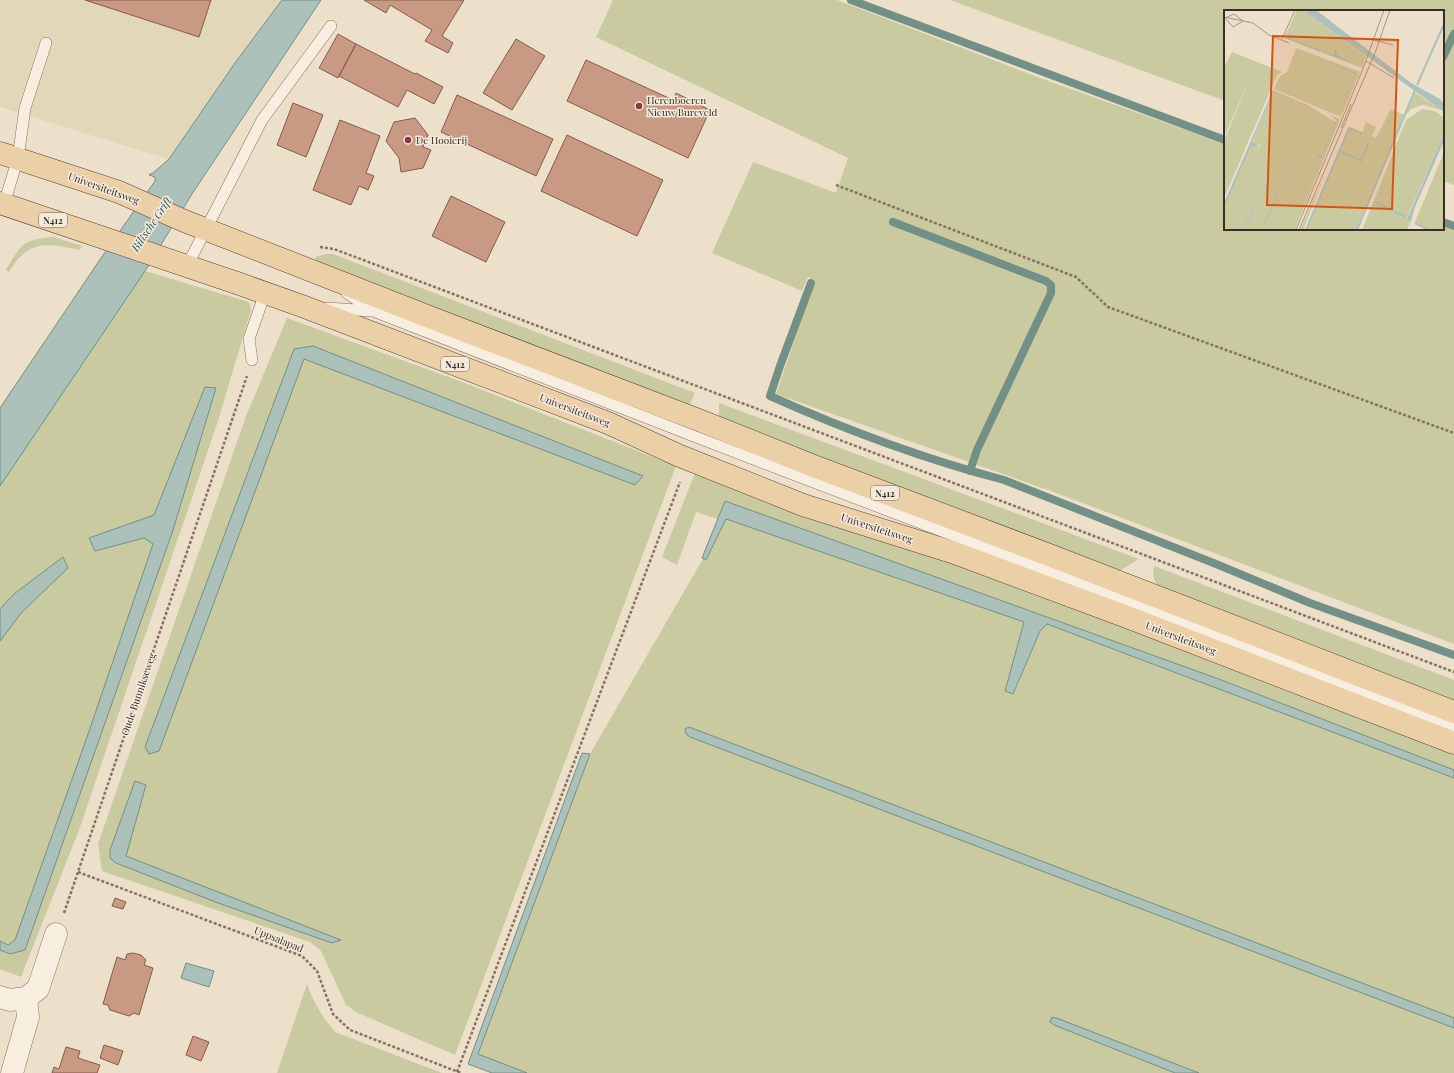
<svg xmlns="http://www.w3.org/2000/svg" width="1454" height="1073" viewBox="0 0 1454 1073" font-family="'Playfair Display',serif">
<rect width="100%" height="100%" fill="#ece0cb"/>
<path fill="#e2d7b9" d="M0,0H282L235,63L168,159L0,107Z"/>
<path fill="#c9caa0" d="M613,0H837L1040,78L1225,144V229H1443V226L1454,230V644L1051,491L776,394L815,280L808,277L802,291L712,253L753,162L836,193L848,158L596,37Z
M950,0H1454V185L1443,181V11H1225V101Z
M54,237L82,246L80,250C47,243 28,239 9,272L6,270C21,245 22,239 54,237Z
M326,254H333L695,393L689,406L312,263L317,256Z
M145,271L249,302L251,310L218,421L79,830L21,977L0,969V485Z
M287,318L462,382L676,466L455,1055L356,1012L346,1005L321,951L310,942L102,871L98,844L246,416Z
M719,403L1139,559L1116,573L730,427L719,416Z
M695,473L1071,602L1454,748V770L1216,678L725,501L718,519L696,512L677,565L662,557Z
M726,519L1024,622L1005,691L1014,693L1040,631L1046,624L1454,778V1073H1199L1052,1017L1054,1025L1175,1073H527L478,1055L590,754Z
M1154,566L1454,680V704L1164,593C1155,583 1152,580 1154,566Z
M307,984C313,1002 323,1018 335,1032L442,1073H277Z"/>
<path fill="#abc1b9" stroke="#729086" d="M282,0H321L192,194L145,271L0,486V408L99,261L155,181V177L149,175L150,174L153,173L169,159L235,63Z
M313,346L643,476L635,485L304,359L159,751L149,754L145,747L294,349Z
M205,387L216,388L173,530L25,950L10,954L0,950V941L8,945L15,940L86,740L153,544L144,538L95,551L89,538L154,515Z
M725,501L1216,678L1454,770V778L1047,624L1040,631L1013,694L1005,691L1024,622L726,519L706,560L702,558Z
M63,557L68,568L22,612L0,641V609L14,594Z
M689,727L1454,1018V1028L690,737L686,734L685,729Z
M582,753L590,754L478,1054L527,1073H492L468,1064Z
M135,781L146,785L126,856L341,940L332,943L218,903L116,863L110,858V850Z
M186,963L214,971L209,987L181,978Z
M1052,1017L1059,1019L1199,1073H1175L1054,1025L1050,1022Z"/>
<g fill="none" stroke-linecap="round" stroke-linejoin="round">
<path stroke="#729086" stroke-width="8" d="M851,0L1225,140
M1443,57L1454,34
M893,222L1046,281L1051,285V293L977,450L970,471
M1443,222L1454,226
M811,283L780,366L770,396C846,430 924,459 1004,480L1216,564L1310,603L1454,655"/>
</g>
<path fill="#c89a84" stroke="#865b48" d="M85,0H211L199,37Z
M364,0H464L442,36L453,43L448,53L425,41L432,30L390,5L386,13Z
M338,34L356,44L338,78L319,68Z
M516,39L545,56L512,110L483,93Z
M356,44L415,74L416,73L443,87L434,104L407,90L398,107L339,76Z
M586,60L673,100L676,93L710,110L688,158L567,101Z
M457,95L553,139L536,176L441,132Z
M293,103L323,115L306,157L277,145Z
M415,118L428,135L423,147L431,150L423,168L401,172L399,158L386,141L394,122Z
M340,120L380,136L366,173L374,176L368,190L359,186L351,205L313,190Z
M567,135L663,180L637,236L541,191Z
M451,196L505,222L486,262L432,236Z
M115,898L126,902L123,909L112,906Z
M133,953L141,955L146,960L144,965L153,968L139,1015L134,1013L129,1016L110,1010L108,1005L103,1004L117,957L125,960L127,954Z
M193,1036L209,1042L201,1061L186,1055Z
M104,1045L123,1051L118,1065L100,1058Z
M66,1047L80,1051L78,1058L100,1065L97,1073H52L54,1067L59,1069Z"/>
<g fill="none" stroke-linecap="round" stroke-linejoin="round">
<defs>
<path id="lane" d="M4,204L18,158L25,108L46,43
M187,266L262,120L331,26
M347,293L373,311L696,437L1454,727
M327,308L371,311
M252,360L249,339L265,293"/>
<path id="street" d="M0,997L10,1000L26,998L38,989L56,934
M12,1073L28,1017L26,998"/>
<path id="primary" d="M0,153L119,192L182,220L437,320L701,421L811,465L1052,556L1454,712
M0,203L234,282L302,306L608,423L680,456L803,505L955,553L1127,617L1454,743"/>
</defs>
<use href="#lane" stroke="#887260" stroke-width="12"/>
<use href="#street" stroke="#887260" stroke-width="23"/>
<use href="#primary" stroke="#574134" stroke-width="23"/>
<path stroke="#887260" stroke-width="2.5" stroke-dasharray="3 2" stroke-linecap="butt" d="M836,185L1076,277L1108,307L1454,433
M320,247L334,249L1454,672
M78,872L302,956L317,971L333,1014L350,1030L461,1073
M64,913L247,376
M457,1072L680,482"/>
<use href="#lane" stroke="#f7eedf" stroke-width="11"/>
<use href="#street" stroke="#f7eedf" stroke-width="22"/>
<use href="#primary" stroke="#ebd0a7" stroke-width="22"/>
</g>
<g fill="#93343e" stroke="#f4eadb" stroke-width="1.5">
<circle cx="639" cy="106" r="4"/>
<circle cx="408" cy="140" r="4"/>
</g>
<g text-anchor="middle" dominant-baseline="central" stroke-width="3" stroke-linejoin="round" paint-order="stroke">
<g fill="#f4eadb" stroke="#72655a" stroke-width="1">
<rect x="39" y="213" width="28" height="14" rx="3"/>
<rect x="441" y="357" width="28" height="14" rx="3"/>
<rect x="871" y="486" width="28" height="14" rx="3"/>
</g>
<g font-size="9" font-weight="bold" fill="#3a2c23">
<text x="53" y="220">N412</text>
<text x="455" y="364">N412</text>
<text x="885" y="493">N412</text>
</g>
<g font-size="10" fill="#3a2c23" stroke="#f4eadb" text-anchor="start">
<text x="647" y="100">Herenboeren<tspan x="647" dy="12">Nieuw Bureveld</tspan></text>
<text x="416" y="140">De Hooierij</text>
</g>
<g font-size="10" fill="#3a2c23" stroke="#f4eadb">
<text transform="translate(104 188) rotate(20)">Universiteitsweg</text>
<text transform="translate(575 410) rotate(21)">Universiteitsweg</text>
<text transform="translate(877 528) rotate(18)">Universiteitsweg</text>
<text transform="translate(1181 638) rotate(21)">Universiteitsweg</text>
<text transform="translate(138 694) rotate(-71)">Oude Bunnikseweg</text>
<text transform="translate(279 939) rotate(22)">Uppsalapad</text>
</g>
<g font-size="11" font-style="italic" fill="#335953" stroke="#f4eadb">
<text transform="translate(151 224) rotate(-56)">Biltsche Grift</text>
</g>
</g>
<g transform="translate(1224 10)">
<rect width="220" height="220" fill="#ece0cb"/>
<path d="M73,0H79L142,46L138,58L60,28ZM72,38L136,62L117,107L50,79L56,66L63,62ZM8,42L58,62L53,65L0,188V131L26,68L0,127V57ZM50,81L84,95L111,112L98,146L90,144L97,149L68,220H21L51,148L19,220H0V199L27,135L35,138L37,135L28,133ZM191,83H192L217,100L199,95L187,99L181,106ZM167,99L180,105L132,220H83L125,118L138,123L142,112L152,117L148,126L152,128ZM198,99L211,101L219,107L220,124L183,207L187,211L183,220H138L182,110ZM107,105L116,109L71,220H68L113,112ZM220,142V220H206L191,212ZM102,162L79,220H76Z" fill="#c9caa0"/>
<path d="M79,0H92L187,73L216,89L220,94V102ZM65,24V28L110,45L111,38L114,46L128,53L64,29ZM86,44L132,63L116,103L131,64ZM49,80L84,95L50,81L28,132L38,137L27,136L0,199V193ZM86,107L39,220H38ZM106,109L113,112L68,220L97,149L90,144L98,146L111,112ZM220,124V131L191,197L187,211L183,209ZM51,148L21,220H19Z" fill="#abc1b9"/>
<path fill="none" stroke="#abc1b9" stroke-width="2" d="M193,75L220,14M116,141L137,151L145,133M151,192L182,207M191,213L205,220M82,220L125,118L138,123M133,220L191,80"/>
<path fill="none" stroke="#a59888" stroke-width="1" d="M0,7L29,13L45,25L65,33M1,8L9,17L19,11M1,8L10,4L19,11M58,29L71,0M150,30L169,35M142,51L170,68M117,118L127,94M72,220L140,56L160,0M75,220L151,43L166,0"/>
<path fill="#d7540e" fill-opacity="0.15" stroke="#d7540e" stroke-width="2" d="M49,26L174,30L168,199L43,195Z"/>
<rect width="220" height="220" fill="none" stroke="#3a2c23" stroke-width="2"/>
</g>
</svg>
